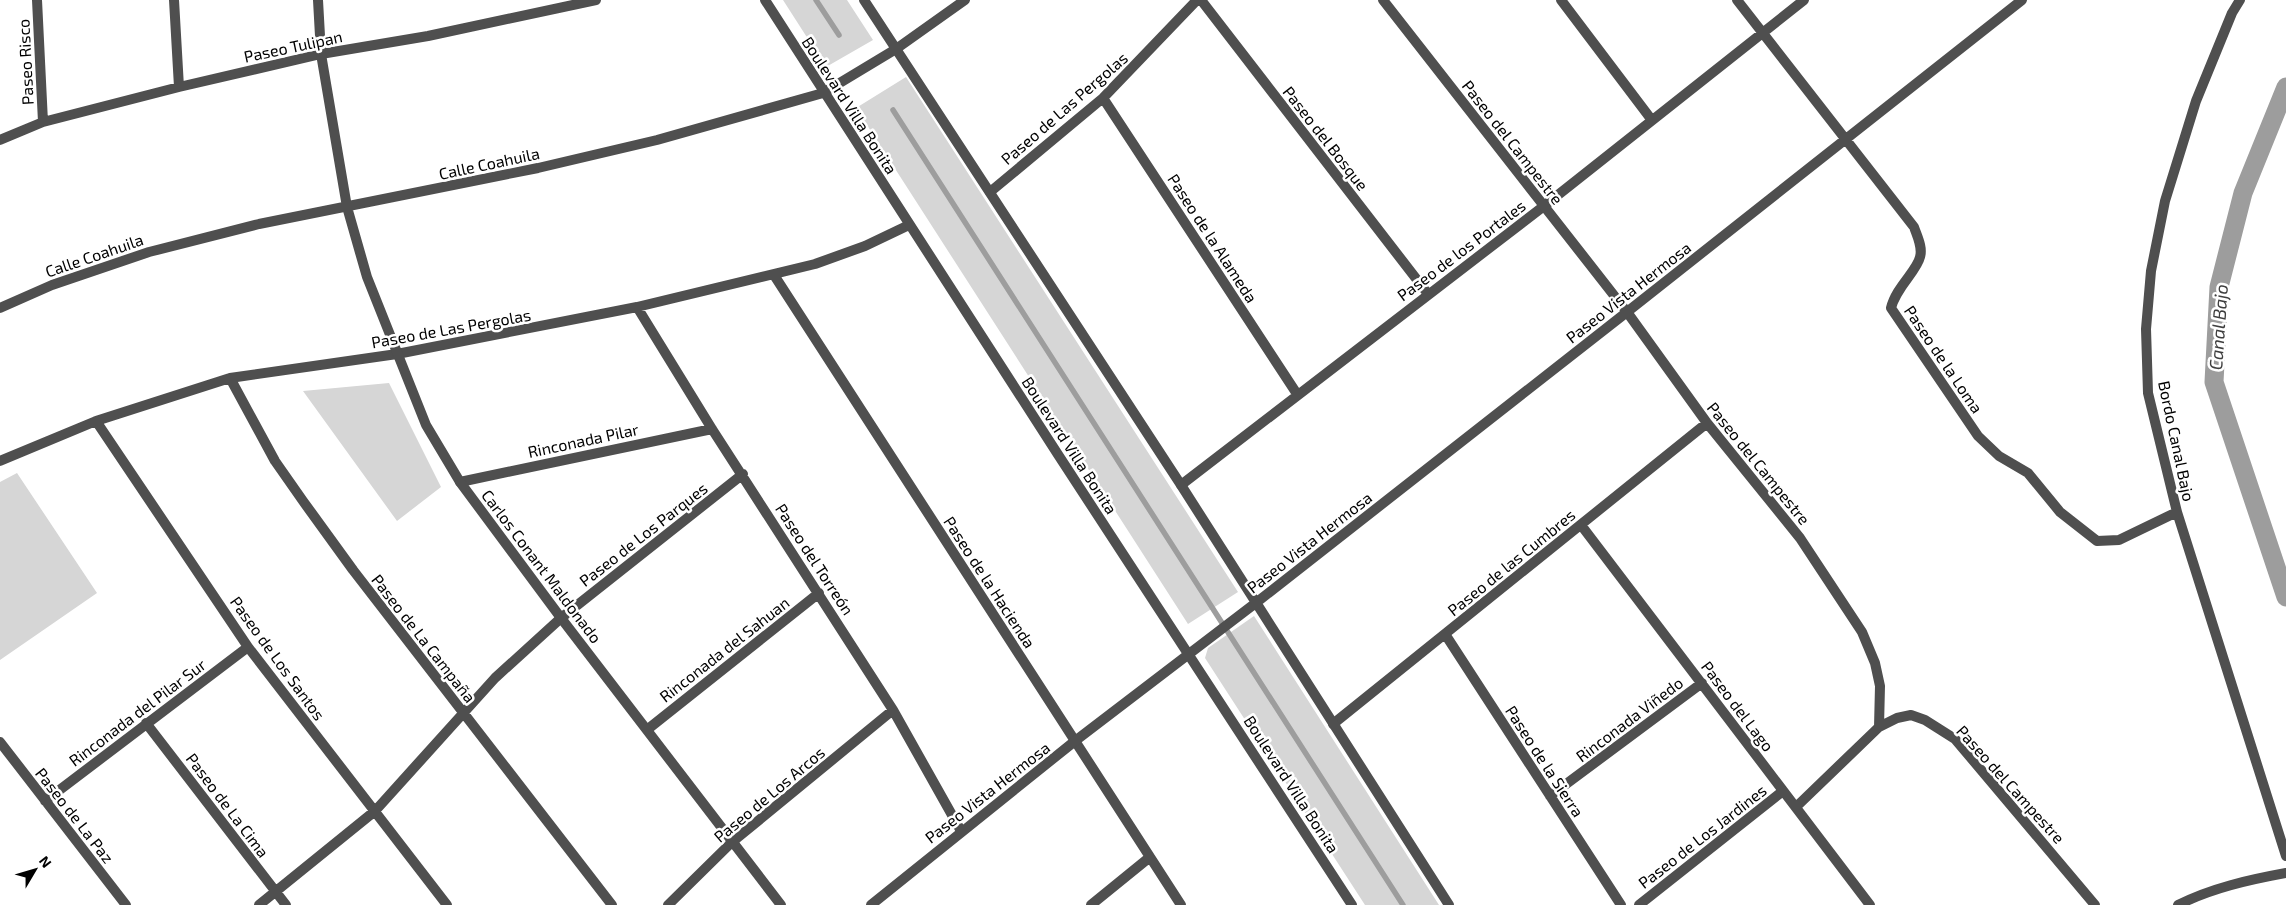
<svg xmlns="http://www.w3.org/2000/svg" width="2286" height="905" viewBox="0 0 2286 905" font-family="'Exo 2',sans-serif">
<rect width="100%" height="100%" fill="#fff"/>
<path fill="#d6d6d6" d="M783,0H847L873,40L826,67Z
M906,77L1238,592L1188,624L856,108Z
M389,383L441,487L397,521L303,391Z
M17,473L97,593L0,660V482Z
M1254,616L1439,905H1365L1205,658L1208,648Z"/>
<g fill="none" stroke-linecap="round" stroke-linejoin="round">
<path stroke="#9d9d9d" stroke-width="5.5" d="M816,0L839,35
M893,110L1403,905"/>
<path stroke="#9d9d9d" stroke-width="19" d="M2286,87L2243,193L2219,287L2214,382L2286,597"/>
<path stroke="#4f4f4f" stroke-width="10" d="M37,0L43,122
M174,0L179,87
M1201,0L1428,294
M1561,0L1651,119
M1737,0L1914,227C1917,236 1923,247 1920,257C1917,271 1896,287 1891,308L1978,436L1999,456L2028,473L2060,512L2097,541L2119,540L2177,512
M2240,0L2232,13L2196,101L2165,201L2151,271L2146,329L2148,393L2177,512L2286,856
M1103,98L1297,394
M0,140L43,122L179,87L321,54L428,36L596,0
M990,192L1103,98L1197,0
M774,275L1181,905
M637,307L712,429L893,710L961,831
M230,378L275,461L303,501L353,570L612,905
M96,421L248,647L447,905
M0,461L96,421L230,378L397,354L637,307L815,264L865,246L909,225
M460,482L712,429
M1181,485L1544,206L1804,0
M1581,525L1870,905
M1445,634L1621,905
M146,723L286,905
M1333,724L1707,423
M1879,727L1880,686L1875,663L1862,632L1800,538L1707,423L1627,312L2022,0
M648,729L819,593
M0,742L126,905
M1550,796L1702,683
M45,801L248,647
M1796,807L1879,727L1897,718L1911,715L1925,720L1955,739L2095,905
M259,905L375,811L495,678L561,618L743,474
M668,905L731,843L893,710
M1091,905L1150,857
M1639,905L1783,791
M2178,905C2212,888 2248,880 2286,873"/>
<path stroke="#4f4f4f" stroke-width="10" d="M318,0L321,54L347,207L367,277L426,425L460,482L561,618L781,905
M765,0L1057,453L1352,905
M864,0L1181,485L1449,905
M0,308L52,285L149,252L259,224L538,168L657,140L823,93L896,49L965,0
M871,905L1075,741L1257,602L1627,312L1383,0"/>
</g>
<g text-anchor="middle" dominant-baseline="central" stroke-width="5" stroke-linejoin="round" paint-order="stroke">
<g font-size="16" fill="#000" stroke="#fff">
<text transform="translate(293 46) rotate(-12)">Paseo Tulipan</text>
<text transform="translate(25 62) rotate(-93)">Paseo Risco</text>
<text transform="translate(850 105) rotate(57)">Boulevard Villa Bonita</text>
<text transform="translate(1064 108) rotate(-41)">Paseo de Las Pergolas</text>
<text transform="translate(1326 138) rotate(52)">Paseo del Bosque</text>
<text transform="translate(1513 142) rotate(52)">Paseo del Campestre</text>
<text transform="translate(489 163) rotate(-12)">Calle Coahuila</text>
<text transform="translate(1213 238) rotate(57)">Paseo de la Alameda</text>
<text transform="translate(1461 250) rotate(-37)">Paseo de los Portales</text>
<text transform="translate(94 255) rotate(-19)">Calle Coahuila</text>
<text transform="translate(1628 292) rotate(-38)">Paseo Vista Hermosa</text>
<text transform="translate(451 328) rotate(-10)">Paseo de Las Pergolas</text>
<text transform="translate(1944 359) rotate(56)">Paseo de la Loma</text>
<text transform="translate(583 440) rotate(-12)">Rinconada Pilar</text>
<text transform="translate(2177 441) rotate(78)">Bordo Canal Bajo</text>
<text transform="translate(1070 445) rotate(57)">Boulevard Villa Bonita</text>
<text transform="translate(1759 463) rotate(51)">Paseo del Campestre</text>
<text transform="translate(643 534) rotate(-38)">Paseo de Los Parques</text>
<text transform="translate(1309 542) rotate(-38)">Paseo Vista Hermosa</text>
<text transform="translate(815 559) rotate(57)">Paseo del Torreón</text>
<text transform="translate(1511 562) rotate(-39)">Paseo de las Cumbres</text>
<text transform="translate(542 566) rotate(53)">Carlos Conant Maldonado</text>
<text transform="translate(990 582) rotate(57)">Paseo de la Hacienda</text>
<text transform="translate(424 638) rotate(52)">Paseo de La Campaña</text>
<text transform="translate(724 649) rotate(-38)">Rinconada del Sahuan</text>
<text transform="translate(278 658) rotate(54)">Paseo de Los Santos</text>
<text transform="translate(1738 706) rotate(53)">Paseo del Lago</text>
<text transform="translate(137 712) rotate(-37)">Rinconada del Pilar Sur</text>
<text transform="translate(1629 719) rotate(-37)">Rinconada Viñedo</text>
<text transform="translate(1545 761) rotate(57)">Paseo de la Sierra</text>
<text transform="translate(1292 784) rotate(57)">Boulevard Villa Bonita</text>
<text transform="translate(2011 784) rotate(48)">Paseo del Campestre</text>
<text transform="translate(987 792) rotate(-38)">Paseo Vista Hermosa</text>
<text transform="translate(769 794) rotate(-40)">Paseo de Los Arcos</text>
<text transform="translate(228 805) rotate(53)">Paseo de La Cima</text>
<text transform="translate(75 815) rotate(52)">Paseo de La Paz</text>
<text transform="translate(1702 836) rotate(-38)">Paseo de Los Jardines</text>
</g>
<g font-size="18" font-style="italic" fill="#3e3e3e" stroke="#fff">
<text transform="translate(2218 327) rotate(-86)">Canal Bajo</text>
</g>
</g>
<g transform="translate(35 870) rotate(52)" stroke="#ffffff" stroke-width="4" paint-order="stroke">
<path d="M0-4L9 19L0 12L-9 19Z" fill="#000000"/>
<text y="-8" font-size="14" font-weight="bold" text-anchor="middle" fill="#000000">N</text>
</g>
</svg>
